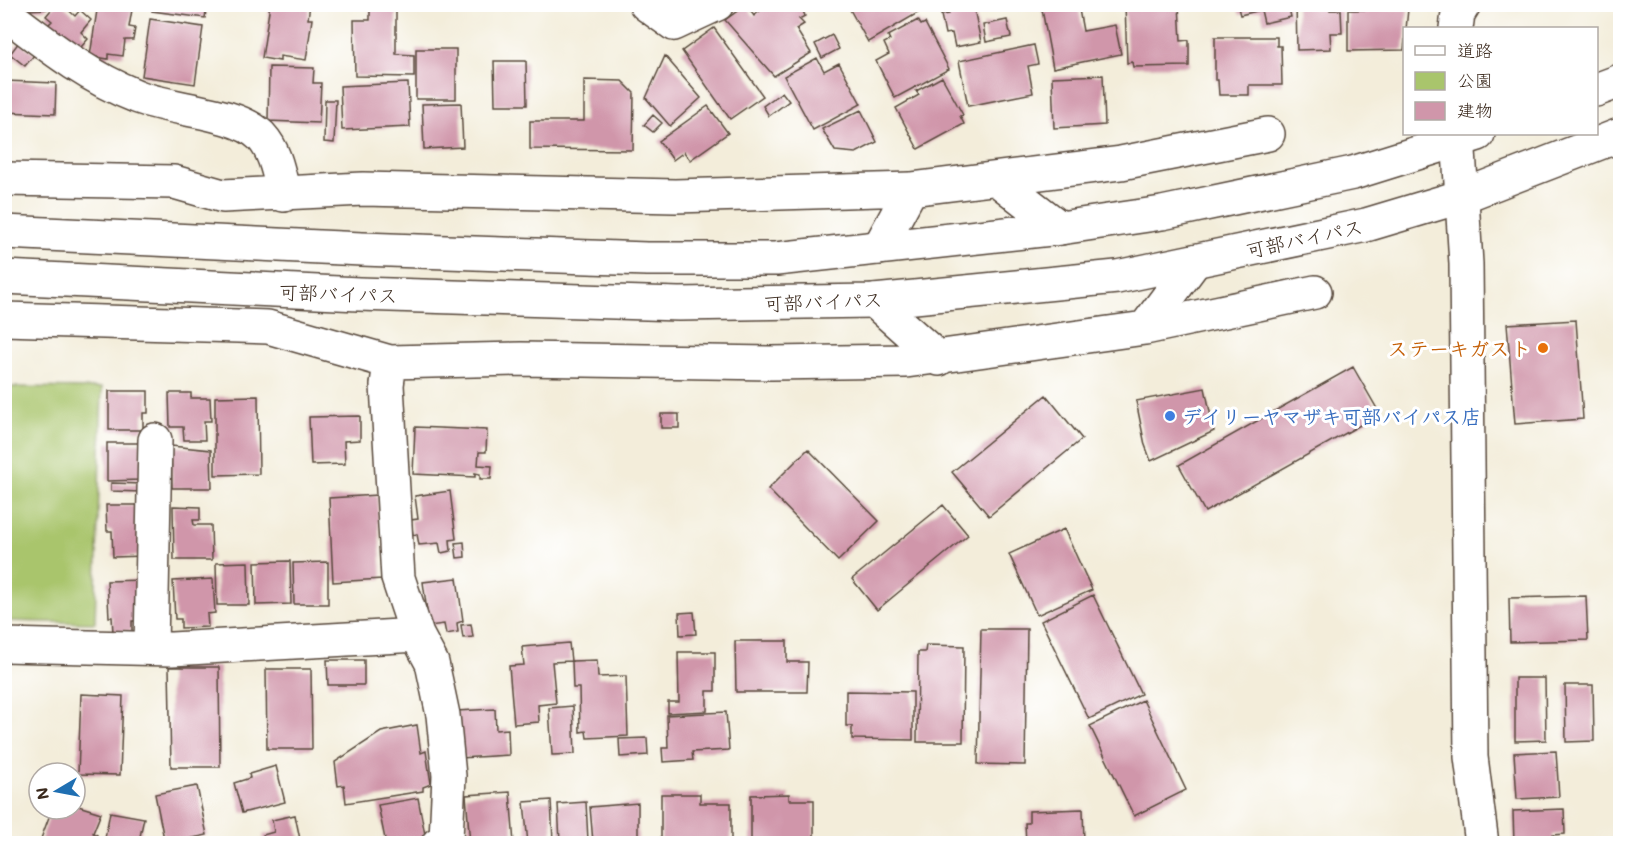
<svg xmlns="http://www.w3.org/2000/svg" width="1625" height="848" viewBox="0 0 1625 848" font-family="Mali,'Klee One',sans-serif">
<rect width="100%" height="100%" fill="#fff"/>
<filter id="ink" filterUnits="userSpaceOnUse"><feTurbulence type="fractalNoise" baseFrequency=".0167" numOctaves="2"/><feDisplacementMap in="SourceGraphic" scale="12" xChannelSelector="R" yChannelSelector="G"/><feConvolveMatrix kernelMatrix="1 2 1 2 8 2 1 2 1" color-interpolation-filters="sRGB"/></filter>
<filter id="wash" filterUnits="userSpaceOnUse"><feTurbulence type="fractalNoise" baseFrequency=".008" numOctaves="4" result="noise"/><feDisplacementMap in="SourceGraphic" scale="24" xChannelSelector="R" yChannelSelector="G"/><feGaussianBlur stdDeviation="1.35" result="paint"/><feColorMatrix in="noise" values="0 0 0 0 0 0 0 0 0 0 0 0 0 0 0 0 0 1.4 0 .05"/><feComposite in="paint" operator="in"/></filter>
<g filter="url(#wash)">
<rect width="100%" height="100%" fill="#f3edda"/>
<path fill="#a9c56c" stroke="#727845" stroke-width="1.5" d="M5,387L102,388L95,623L5,621Z"/>
<g id="blocks">
<path fill="#d096aa" d="M56,4H62L75,16L80,10L91,20L81,32L88,39L75,54L45,28L52,21L46,16Z
M98,4H133L129,27L135,28L133,40H125L123,56L108,54V59L90,56Z
M153,4H207L205,18L152,11Z
M270,4H310L308,19H312L306,60L280,56V61L262,58Z
M370,4H396V54L414,55V77L355,76L354,20H370Z
M768,4H800L805,16L799,19L804,24L796,29L811,53L774,76L725,20L746,5L754,16Z
M851,4H920L923,10L868,42L848,6Z
M946,4H973L981,42L955,47L952,33L945,34L941,15L948,14Z
M1041,4H1078L1083,31L1115,25L1121,54L1053,68Z
M1125,4L1179,5L1181,41L1189,40V66L1133,67L1132,62L1127,63Z
M1237,4H1288L1291,17L1264,23L1261,10L1240,15Z
M1296,4H1330V10H1341L1342,33H1330L1331,49L1297,50Z
M27,5H47V9L27,10Z
M1408,9L1404,50L1348,51V10Z
M150,19L203,27L195,84L142,76Z
M918,20L921,25L925,23L949,69L895,98L876,61L889,54L884,43L890,40L888,36Z
M1007,20L1011,37L986,42L983,25Z
M714,28L763,96L730,119L682,51Z
M832,35L839,49L822,58L815,44Z
M1215,37H1277V46H1281L1282,85H1249V95H1219L1218,80H1215Z
M19,42L35,54L25,66L10,54Z
M1034,45L1038,64L1028,66L1033,93L968,106L959,61Z
M416,49H456V99H416Z
M665,56L701,98L670,126L646,98Z
M817,58L824,71L839,63L861,104L813,130L784,76Z
M494,61H526L527,105H495Z
M269,67L314,68L313,83H321L319,123L268,121Z
M1103,75L1105,125L1054,128L1052,77Z
M942,77L963,115L960,116L964,124L918,149L896,108L919,95L916,91Z
M584,80L622,81L634,93L633,150L530,149V121H584Z
M5,81L56,83L55,114L4,112Z
M408,83L410,127L342,130L340,86Z
M782,92L789,101L769,116L763,106Z
M325,100H336L334,143L324,142Z
M461,103L463,147L424,149L422,104Z
M708,106L728,133L690,160L684,152L673,160L659,141Z
M861,110L877,142L856,153L835,151L822,129Z
M653,115L662,123L653,132L644,125Z
M1576,320L1583,419L1515,424L1507,324Z
M1353,367L1380,414L1205,512L1179,465Z
M1205,388L1214,431L1151,461L1145,445L1136,401Z
M109,391H148V413H143V430H109Z
M169,393H191V398H210L211,421H204L205,440H184L183,427H170Z
M1046,395L1082,439L989,516L952,472Z
M258,396L259,474L215,475V397Z
M661,414H679V428H661Z
M360,416V440L344,441L345,464L311,465L309,417Z
M415,427L487,430L486,452H479L478,465L492,466L491,479H480V474L475,473V477L413,474Z
M107,443H142L141,480L107,481Z
M171,446L211,450L212,488H172Z
M808,449L879,521L838,561L768,489Z
M111,483L142,484V492L111,491Z
M450,491L456,539L450,540L451,551L441,553L439,543L419,545L417,534L413,535L411,520L418,519L415,496Z
M377,495L382,579L333,582L329,498Z
M106,505H137L145,556L113,557L112,531H107Z
M943,505L968,535L877,610L852,579Z
M173,506L200,507V520H193L194,525H211L212,560H174Z
M1064,529L1092,590L1037,615L1009,554Z
M464,542L465,557L457,558L455,543Z
M290,561L291,604L256,605L255,562Z
M248,562L249,605H217L216,563Z
M328,562V604H294L293,563Z
M457,578L463,621L457,623L458,632L446,634L444,624L429,626L423,582Z
M213,579L215,613L207,614L208,627L181,628V619H175L173,581Z
M144,580L140,621H132V631L113,632L112,617H109L107,581Z
M1093,595L1141,694L1089,719L1041,621Z
M1586,596L1588,640L1510,642L1509,598Z
M694,612L696,634L680,635L679,613Z
M471,624L473,637L463,638L461,625Z
M981,629H1027L1025,765L978,764Z
M735,641H787V662H808L807,692H736Z
M569,643L571,661L552,662L556,703L538,705L539,722L514,724L509,666L524,665L522,647Z
M926,645L964,646L963,742H917L918,652H925Z
M678,652H715V691H707V711L668,713V702H679Z
M327,660H364V685H328Z
M597,660L598,677L626,676L628,736L587,738L586,731L580,732L579,688H573L572,661Z
M169,667H219L220,767H171Z
M266,669H311L312,749H267Z
M1515,678H1545L1546,740L1515,741Z
M1565,685H1593L1594,741L1566,742Z
M846,691L913,692V740L852,739V726H846Z
M81,694L123,696L120,775L78,774Z
M1143,700L1186,790L1134,816L1090,726Z
M573,706L575,754L552,755L549,708Z
M495,709L496,730L508,729L509,755L460,758L456,711Z
M726,712L729,750L692,752L693,760L663,762L662,748H668L667,715Z
M417,725L421,753L426,751L431,784L423,787V791L346,803L344,785L338,786L335,762L381,732Z
M647,738L648,755L620,757L619,739Z
M1556,751L1559,797L1517,799L1514,753Z
M276,766L285,802L242,813L234,783L250,778L249,774Z
M197,786L207,835L165,844L155,794Z
M510,792L514,844H470L466,795Z
M661,794H700V803H731V844H661Z
M789,794V800H814V844H751V795Z
M418,798L426,840L386,844L378,805Z
M551,800L553,842L528,844L524,802Z
M586,802L588,841L560,842L558,804Z
M638,803V843L593,842L590,807Z
M75,805L101,813L93,833L97,835L94,844H39L52,809H75Z
M1083,809L1084,844H1026L1025,823H1029V811Z
M1564,809L1565,834L1553,835L1554,844H1514L1513,811Z
M110,812L144,818L139,841L149,844H104Z
M295,815L301,844H265L263,835L274,832L272,820Z"/>
</g>
</g>
<g filter="url(#ink)">
<use href="#blocks" fill-opacity="0" stroke="#57473a" stroke-width="1.5"/>
<g fill="none" stroke-linecap="round" stroke-linejoin="round">
<defs>
<path id="minor" d="M7,4L9,16C50,47 88,77 136,96C169,110 236,111 261,136C276,152 279,175 284,195
M646,4L674,24L717,4
M1456,28L1458,14L1464,4
M1458,134L1466,264L1471,757L1482,844
M4,179L174,182L223,196L363,189L675,196L911,189L1121,163L1268,134
M998,180L1060,228
M879,248L911,189
M874,301L939,359
M4,319L268,327L390,362L521,359L771,363L906,361L1145,328L1315,292
M1145,328L1195,261
M390,362L387,385L398,578L417,635L432,663L443,715L449,776L446,839L438,844
M4,645L172,649L417,635
M151,648L155,440"/>
<path id="highway" d="M1596,90L1620,81
M4,232L362,249L647,259H776L1060,228L1162,213L1353,173L1478,134
M4,277L359,294L679,304L874,301L1117,277L1366,225L1463,196L1620,135"/>
</defs>
<use href="#minor" stroke="#57473a" stroke-width="36"/>
<use href="#highway" stroke="#57473a" stroke-width="36"/>
<use href="#minor" stroke="#fff" stroke-width="33"/>
<use href="#highway" stroke="#fff" stroke-width="33"/>
</g>
</g>
<circle fill="#e8710a" stroke="#fff" stroke-width="2" cx="1543" cy="348" r="6"/>
<circle fill="#3f7fe0" stroke="#fff" stroke-width="2" cx="1170" cy="416" r="6"/>
<g text-anchor="middle" dominant-baseline="central" stroke-width="6" stroke-linejoin="round" paint-order="stroke">
<g font-size="20" fill="#3b2a1e" stroke="#fff">
<text transform="translate(1304 238) rotate(-12)">可部バイパス</text>
<text transform="translate(338 293) rotate(2)">可部バイパス</text>
<text transform="translate(823 301) rotate(-2)">可部バイパス</text>
</g>
<g font-size="20" font-weight="bold" fill="#c56008" stroke="#fff" text-anchor="end">
<text x="1531" y="348">ステーキガスト</text>
</g>
<g font-size="20" font-weight="bold" fill="#366cbe" stroke="#fff" text-anchor="start">
<text x="1182" y="416">デイリーヤマザキ可部バイパス店</text>
</g>
</g>
<rect width="1625" height="848" fill="none" stroke="#fff" stroke-width="24"/>
<rect x="1403" y="27" width="195" height="108" fill="#ffffff" stroke="#b1aaa5" stroke-width="1.5"/>
<rect x="1415" y="46" width="30" height="9" fill="#ffffff" stroke="#b1aaa5" stroke-width="1.5"/>
<text x="1457" y="57" font-size="18" fill="#3b2a1e">道路</text>
<rect x="1415" y="72" width="30" height="18" fill="#a9c56c" stroke="#b1aaa5" stroke-width="1.5"/>
<text x="1457" y="87" font-size="18" fill="#3b2a1e">公園</text>
<rect x="1415" y="102" width="30" height="18" fill="#d096aa" stroke="#b1aaa5" stroke-width="1.5"/>
<text x="1457" y="117" font-size="18" fill="#3b2a1e">建物</text>
<g transform="translate(57 791) rotate(260)"><circle r="28" fill="#ffffff" stroke="#b1aaa5" stroke-width="1.5"/>
<path d="M0-4.5L10 22L0 15L-10 22Z" fill="#1f6fb2"/>
<text y="-9" font-size="16" font-weight="bold" text-anchor="middle" fill="#3b2a1e">N</text>
</g>
</svg>
